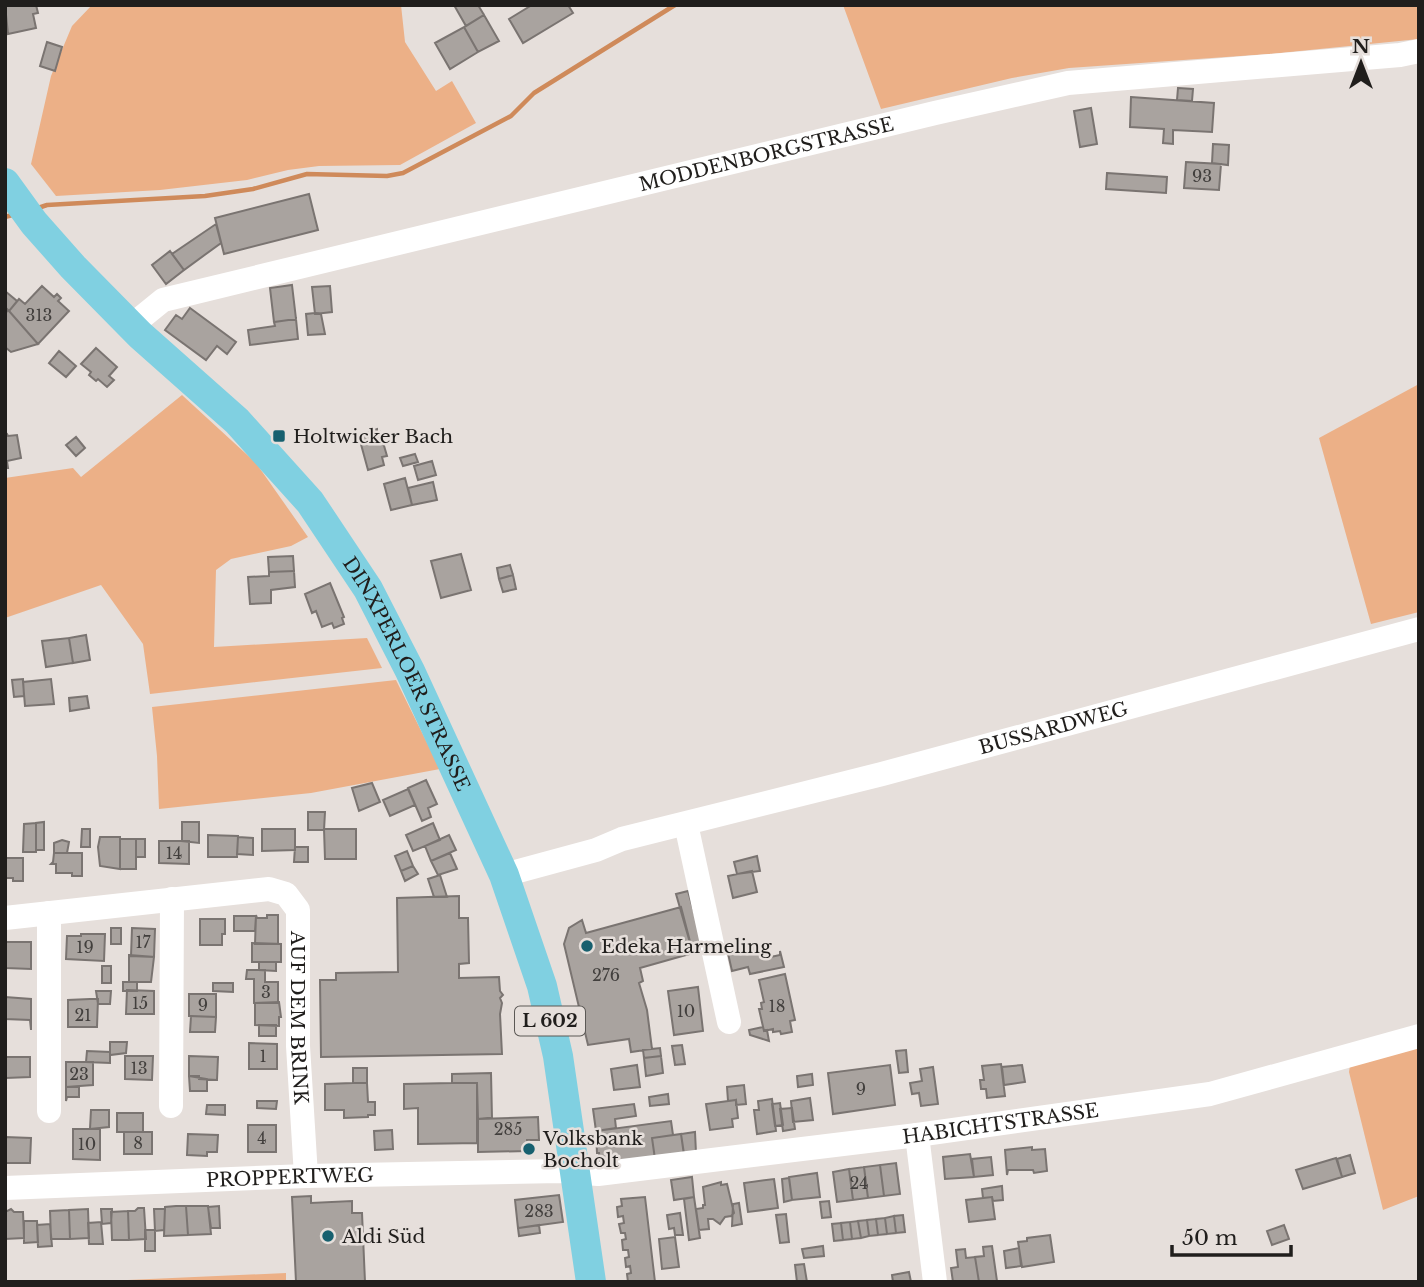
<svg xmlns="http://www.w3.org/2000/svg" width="1424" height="1287" viewBox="0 0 1424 1287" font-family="'Libre Baskerville',serif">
<rect width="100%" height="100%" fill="#e6dfdb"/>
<path fill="#ecb087" d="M92,5H401L405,42L436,91L452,81L476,123L400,165L319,166L288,170L247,180L160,190L56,196L31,164L51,76L72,26Z
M843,5H1419V39L1269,54L1069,68L1012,78L881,109Z
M1419,384V612L1371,624L1319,438Z
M182,395L256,463L308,537L291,546L231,559L216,570L214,647L367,638L382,668L150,694L143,644L101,585L5,618V478L73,468L81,477Z
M396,680L440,769L311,793L159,809L157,756L152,707Z
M1419,1042V1196L1383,1210L1349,1072L1350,1065Z
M286,1273V1282H83Z"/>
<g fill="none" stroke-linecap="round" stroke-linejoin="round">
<path stroke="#cf8a5a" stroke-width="4.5" d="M38,208L47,205L205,196L253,189L307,174L387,176L403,173L511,116L534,93L675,5
M5,217L16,214"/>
</g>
<path fill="#a9a39f" stroke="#7a7471" stroke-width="2" d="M5,5H36L38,13L33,14L36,28L8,34Z
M454,5H478L484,15L466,26Z
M532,5H568L573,13L523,43L509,19Z
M484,15L499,41L478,52L464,27Z
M464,27L478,52L450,69L435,43Z
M47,42L62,47L55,71L40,66Z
M1178,88L1193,89L1192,101L1177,100Z
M1131,97L1214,103L1212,132L1173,130V144L1163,143L1164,129L1130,127Z
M1091,108L1097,144L1080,147L1074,111Z
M1213,144L1229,145L1228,165L1212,163Z
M1186,162L1221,164L1219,190L1184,188Z
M1107,173L1167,177L1166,193L1106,189Z
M309,194L318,230L224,254L215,218Z
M216,224L221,243L184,270L172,254Z
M170,251L184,270L166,284L152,265Z
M292,285L296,319L274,322L270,288Z
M42,286L54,297L57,294L61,298L58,301L69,311L38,344L9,311L19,299L25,304Z
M330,286L332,312L315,314L312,287Z
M5,291L17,301L9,311L5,307Z
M190,308L236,342L227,354L217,346L206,360L165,330L176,315L182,319Z
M8,310L9,311L38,344L11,352L5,347V314Z
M315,313L321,314L325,334L308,335L306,314Z
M296,319L298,339L250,345L248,330L275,326L274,322Z
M96,348L117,367L109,376L114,380L107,387L98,379L96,381L89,375L91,372L81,364Z
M59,351L76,366L66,377L49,363Z
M377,429V433L380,432L387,456L382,457L384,465L368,470L359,437L368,435L367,432Z
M7,434L8,436L17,435L21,458L7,461L8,468H5V435Z
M76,437L85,448L76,456L66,445Z
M415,454L418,462L403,466L400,458Z
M432,461L436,475L418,480L414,466Z
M405,478L412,505L391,510L384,484Z
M433,482L437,500L412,505L408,488Z
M461,554L471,590L441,598L431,561Z
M293,556L294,571L269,572L268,557Z
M510,565L513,575L499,579L497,568Z
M294,571L295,587L271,590V603L250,604L248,577L269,576V572Z
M513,575L516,589L503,592L499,579Z
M330,583L344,617L342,618L344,624L334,628L332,623L322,627L316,611L312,613L305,594Z
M86,635L90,660L73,663L69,638Z
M69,638L73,663L46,667L42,641Z
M23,679L24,696L14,697L12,680Z
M51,679L54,704L25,706L23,682Z
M87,696L89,708L70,711L69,698Z
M426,780L437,804L428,808L431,817L422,821L408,788Z
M372,783L380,802L359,811L352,788Z
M408,789L415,805L390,816L383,800Z
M308,812H325L324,830H308Z
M44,822V850H36V823Z
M182,822H199V843L182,841Z
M36,823V852H23L24,824Z
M433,823L440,840L413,851L406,835Z
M82,829H90V847H81Z
M262,829H295V850L262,851Z
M324,829H356V859H325Z
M208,835L238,836L237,857H208Z
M449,835L456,850L431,861L425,846Z
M100,837H120V869L100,866L98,847Z
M238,837L253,838V855L237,854Z
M120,839H136V869H120Z
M136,839H145V857H136Z
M62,840L69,842L67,853H54V843Z
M159,841H189V864L159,863Z
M295,847H308V862H294Z
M407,851L413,866L401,871L395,856Z
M54,853H82V876H72V873H56V864H51L53,862Z
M450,853L457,869L438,875L431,861Z
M757,856L760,871L737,874L734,862Z
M5,858H23V881H13V878H5Z
M413,866L418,874L405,881L401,871Z
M752,871L757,892L733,898L728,876Z
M440,875L447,897H434L428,879Z
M688,891L703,943L698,952L693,953L676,894Z
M459,896V918H468L469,963L459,964V978L499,977L500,991L503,995L500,998L502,1003L500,1014L502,1054L321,1057L320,980H336V973L398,972L397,898Z
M681,907L693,953L640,968L643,981L639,983L647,1010L652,1049L631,1052L629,1039L588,1045L564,944L569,928L582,920L586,933Z
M256,915L257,918H267V915H278V944H255Z
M234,916H256L255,931H234Z
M200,919H225V934H222V945H200Z
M111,928H121V944H111Z
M132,928L155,929L154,957L131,956Z
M81,934H105L104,961L66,959L67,936H81Z
M6,942H31V969L6,968Z
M252,943L281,944V962H252Z
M756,943L759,955L765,954L766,958L780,955V951L784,967L750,974L748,967L732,971L727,949L729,952L737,951L736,948Z
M129,955L154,957L151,982H129Z
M259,962H276V971L259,970Z
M102,966H111V983H102Z
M247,970H265V982H278V1003H254V979H246Z
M785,974L795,1020L790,1021L792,1032L781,1034L780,1031L773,1032V1029L764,1031L759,1009H762L761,1003L764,1002L759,980Z
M123,982H137V991H123Z
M213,983H233V992L213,991Z
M698,987L703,1031L674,1035L668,991Z
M127,990L154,991V1014H126Z
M96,991H111L110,1004H98Z
M189,994H216V1017L189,1016Z
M5,997L31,999V1030L30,1020L5,1019Z
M90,999H98L97,1027H68V1000Z
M279,1002L281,1017H279V1026L255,1025V1003Z
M191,1016L216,1017L215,1032H190Z
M259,1025H276V1036H259Z
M763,1027L764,1031L767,1030L769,1041L750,1035L749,1030Z
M110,1042H127L126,1053L110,1055Z
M249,1043L277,1044V1069H249Z
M682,1045L685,1064L675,1065L672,1046Z
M660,1048L661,1056L644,1058L643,1050Z
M906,1050L908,1072L899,1073L896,1051Z
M87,1051L110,1052V1063L86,1062Z
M125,1056H153L152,1080L125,1079Z
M189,1056L218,1057L217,1080L199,1079V1076H189Z
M661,1056L663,1073L646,1076L644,1058Z
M6,1057H30V1077L6,1078Z
M66,1062H93V1085L66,1087Z
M1001,1064L1005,1096L987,1098L986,1089H981L980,1080H984L982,1066Z
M637,1065L640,1087L614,1090L611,1069Z
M890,1065L895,1105L833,1114L828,1073Z
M1022,1065L1025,1082L1004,1085L1002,1067Z
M933,1067L938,1104L921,1106L919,1093L912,1094L910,1083L922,1081L920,1069Z
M353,1068H367V1083H353Z
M491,1073L492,1118L478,1119L477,1083H452V1074Z
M812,1074L813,1085L798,1087L797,1076Z
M189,1076L207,1079V1091H190Z
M353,1083H367L368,1102H375V1115H368V1117L344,1118V1110H325V1084Z
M452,1083H477V1143L418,1144V1108L404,1109V1084Z
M744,1085L746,1104L736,1105V1100L728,1101L727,1087Z
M66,1087H79V1097H67L66,1101Z
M668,1094L669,1104L650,1106L649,1097Z
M810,1098L813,1120L793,1122L791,1101Z
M772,1099L776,1131L757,1134L754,1110H759L758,1101Z
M736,1100L738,1118L732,1119L733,1127L710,1130L706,1104Z
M257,1101H277L276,1109L257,1108Z
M780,1103L783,1125L775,1126L772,1104Z
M634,1104L636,1116L615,1119L616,1128L596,1131L593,1109Z
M207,1105H225V1115L206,1114Z
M792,1108L795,1129L783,1131L780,1109Z
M91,1110H109V1127L90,1129Z
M117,1113H143V1132H117Z
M538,1117L539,1140H527V1151L478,1152V1119Z
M671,1121L673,1135L652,1138L655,1159L601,1166L599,1153H597L596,1131Z
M248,1125H276V1152H248Z
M73,1129H100V1160L73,1159Z
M392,1130L393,1149L375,1150L374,1131Z
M124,1132H152V1154H124Z
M695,1132L696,1153L684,1154L681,1134Z
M188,1134L218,1135L217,1152H207V1156L187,1155Z
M681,1134L684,1155L655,1159L652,1138Z
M5,1137L31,1138L30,1163H5Z
M1032,1147V1150L1045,1149L1047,1171L1034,1173L1033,1170H1008L1007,1175L1005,1150Z
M970,1154L974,1177L945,1179L943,1157Z
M1350,1155L1355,1173L1342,1177L1337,1159Z
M991,1157L993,1175L974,1177L972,1159Z
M1336,1158L1342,1177L1303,1189L1296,1170Z
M896,1163L900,1194L884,1196L880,1165Z
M880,1165L884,1196L868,1198L864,1167Z
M864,1167L868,1198L853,1200L849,1169Z
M849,1169L853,1200L837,1202L833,1172Z
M817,1173L820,1197L792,1200L789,1177Z
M692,1177L694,1197L674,1200L671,1180Z
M789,1178L792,1200L784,1202L782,1179Z
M774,1179L778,1208L748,1212L744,1183Z
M721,1182V1185L727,1184L734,1213L731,1216L725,1217L720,1224L713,1219H708L709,1229L699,1230L696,1209L703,1208V1205H705L703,1187Z
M1002,1186L1003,1200L993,1201L992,1197L983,1198L982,1189Z
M559,1195L563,1222L518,1228L515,1200Z
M311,1196V1203L352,1201V1213H362L365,1282H296L292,1197Z
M645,1197L655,1282H628L627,1274L631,1273L630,1266L626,1267L625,1258L629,1257L628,1250H623L622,1240L626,1239L625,1233H621L619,1224L624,1223L623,1216L618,1217L617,1207L622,1206L621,1199Z
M694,1197L700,1238L689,1240L684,1199Z
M992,1197L995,1219L969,1222L966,1200Z
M829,1201L831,1217L822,1218L820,1202Z
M739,1203L742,1224L732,1226L733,1204Z
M176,1206H186L188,1235L164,1236L165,1207Z
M186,1206H208L211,1234L188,1235Z
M219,1206L220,1228H211L208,1207Z
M138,1208H144L146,1239L129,1240L128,1211H135Z
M11,1209L14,1212H23L24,1238L5,1239V1212Z
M88,1209L89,1238L70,1239L69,1210Z
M101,1209H112L111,1223L102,1224Z
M154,1209H165L164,1230L155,1231Z
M69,1210L70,1239H51L50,1211Z
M128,1211L129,1240H112L111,1212Z
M680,1213L683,1235H675L674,1228L669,1229L667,1215Z
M786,1214L789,1242L780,1243L776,1215Z
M903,1215L905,1232L896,1233L894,1216Z
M894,1216L896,1233L887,1234L885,1218Z
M885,1218L887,1234L878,1235L876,1219Z
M876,1219L878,1235L869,1236L867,1220Z
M867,1220L869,1236L861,1238L858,1221Z
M24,1221H37L38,1242L24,1243Z
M858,1221L861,1238L852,1239L850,1222Z
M101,1222L103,1244H89L88,1223Z
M850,1222L852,1239L843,1240L841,1223Z
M841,1223L843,1240L834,1241L832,1224Z
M50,1224L52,1246L38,1247L37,1225Z
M539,1225L540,1233L519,1236L518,1228Z
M1284,1225L1289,1239L1272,1245L1267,1231Z
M145,1230H155V1251H145Z
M1050,1235L1054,1262L1022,1267L1018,1242L1027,1241V1238Z
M675,1237L679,1267L662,1269L659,1239Z
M823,1246L824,1256L804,1258L802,1249Z
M992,1246L997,1281L979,1282L975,1257L984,1256L983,1247Z
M1019,1248L1021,1266L1006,1268L1004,1251Z
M965,1249L966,1258L975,1257L979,1282H953L951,1268L958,1267L956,1250Z
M804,1264L807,1282H797L795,1265Z
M909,1272L911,1282H893L892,1275Z"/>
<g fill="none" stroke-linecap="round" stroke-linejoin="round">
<g stroke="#fff" stroke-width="24">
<path id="s1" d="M131,326L163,300L935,113L1068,83L1400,55L1419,51"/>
<path d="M686,824L729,1022"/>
<path id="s2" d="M504,875L596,850L622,839L882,774L1419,629"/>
<path d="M49,913V1111"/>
<path id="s3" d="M5,918L269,889L286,894L298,910V1046L306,1176"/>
<path d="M171,1106L172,899"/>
<path d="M917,1135L935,1282"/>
<path id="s4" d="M5,1188L306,1176L560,1171L598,1174L917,1135L1210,1094L1419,1036"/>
</g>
<path stroke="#80d0e1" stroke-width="30" id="s5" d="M5,183L34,223L73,267L140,335L237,421L310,502L368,589L410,671L504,875L542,986L558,1056L591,1282"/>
</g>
<g fill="#17606f" stroke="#e6dfdb" stroke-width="2.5">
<rect x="272" y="429" width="14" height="14" rx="3.5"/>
<circle cx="587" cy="946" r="7"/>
<circle cx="529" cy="1149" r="7"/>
<circle cx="328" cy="1236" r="7"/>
</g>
<g text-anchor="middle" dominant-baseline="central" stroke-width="5" stroke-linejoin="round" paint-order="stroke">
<g font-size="16" fill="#423f3d">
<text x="1202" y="176">93</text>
<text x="39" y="315">313</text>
<text x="174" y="853">14</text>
<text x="143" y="942">17</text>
<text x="85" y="947">19</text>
<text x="606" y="975">276</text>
<text x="266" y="992">3</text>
<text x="140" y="1003">15</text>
<text x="203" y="1005">9</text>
<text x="777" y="1006">18</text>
<text x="686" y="1011">10</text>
<text x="83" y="1015">21</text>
<text x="263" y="1056">1</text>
<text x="139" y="1068">13</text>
<text x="79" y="1074">23</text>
<text x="861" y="1089">9</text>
<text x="508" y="1129">285</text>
<text x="262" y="1138">4</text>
<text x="138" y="1143">8</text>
<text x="87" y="1144">10</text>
<text x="859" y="1183">24</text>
<text x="539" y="1211">283</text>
</g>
<rect fill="#e6dfdb" stroke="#5b5855" stroke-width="2" x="515" y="1006.5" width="70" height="29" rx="5"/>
<g font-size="18" font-weight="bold" fill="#201e1c">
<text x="550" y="1021">L 602</text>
</g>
<g font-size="19" fill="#201e1c" stroke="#e6dfdb">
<text stroke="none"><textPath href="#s1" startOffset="662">MODDENBORGSTRASSE</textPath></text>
<text stroke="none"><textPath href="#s5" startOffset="640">DINXPERLOER STRASSE</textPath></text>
<text stroke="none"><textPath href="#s2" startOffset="569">BUSSARDWEG</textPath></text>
<text stroke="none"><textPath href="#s3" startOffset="411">AUF DEM BRINK</textPath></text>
<text stroke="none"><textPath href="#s4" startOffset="999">HABICHTSTRASSE</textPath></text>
<text stroke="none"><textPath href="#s4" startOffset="285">PROPPERTWEG</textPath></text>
</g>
<g font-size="19" fill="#201e1c" stroke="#e6dfdb" text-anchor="start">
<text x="293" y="436">Holtwicker Bach</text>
<text x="601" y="946">Edeka Harmeling</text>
<text x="543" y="1138">Volksbank<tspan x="543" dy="22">Bocholt</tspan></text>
<text x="342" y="1236">Aldi Süd</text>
</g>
</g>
<rect width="1424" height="1287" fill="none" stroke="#201e1c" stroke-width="14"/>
<g transform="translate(1361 63)" stroke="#e6dfdb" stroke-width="5" paint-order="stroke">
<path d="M0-5L12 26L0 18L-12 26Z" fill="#201e1c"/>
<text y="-10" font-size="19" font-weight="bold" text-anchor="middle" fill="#201e1c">N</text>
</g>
<path d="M1172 1245v10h119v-10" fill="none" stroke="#201e1c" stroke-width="3.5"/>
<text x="1182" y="1245" font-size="21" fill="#201e1c" stroke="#e6dfdb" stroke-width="5" paint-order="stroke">50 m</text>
</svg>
